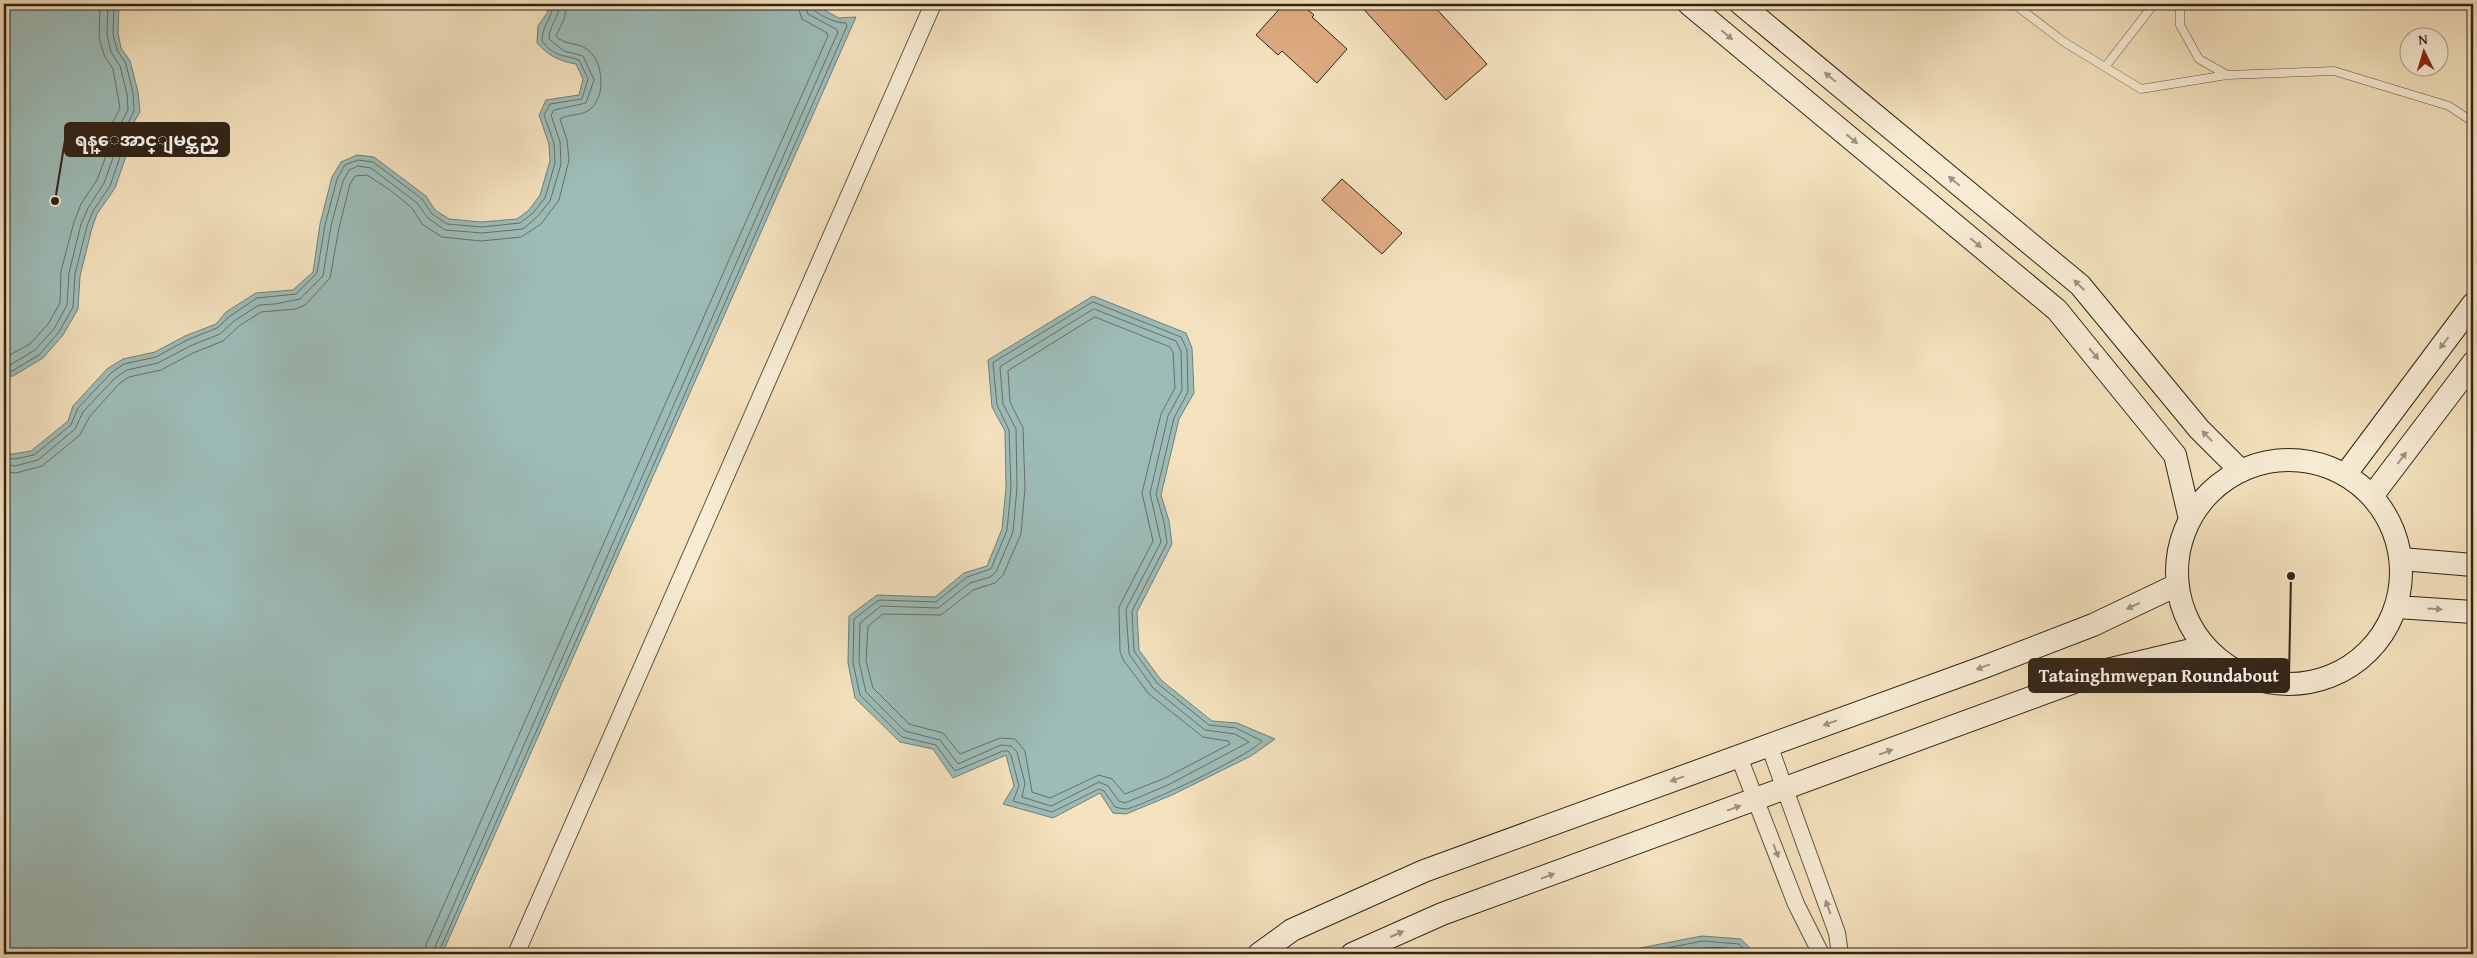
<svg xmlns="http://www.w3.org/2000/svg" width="2477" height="958" viewBox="0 0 2477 958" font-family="'Gentium Book Plus','Noto Sans Myanmar',serif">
<rect width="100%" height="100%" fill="#f4e2be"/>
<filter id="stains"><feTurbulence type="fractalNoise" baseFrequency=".004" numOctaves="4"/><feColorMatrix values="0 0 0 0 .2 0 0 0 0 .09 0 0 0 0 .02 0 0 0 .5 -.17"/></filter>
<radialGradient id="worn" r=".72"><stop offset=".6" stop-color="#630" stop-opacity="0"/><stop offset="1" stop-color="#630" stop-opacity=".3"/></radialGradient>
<path fill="#9dbcb8" stroke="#717f78" d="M4,4H119L118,33L121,48L130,61L138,92L140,112L131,127L125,159L115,188L97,214L92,228L80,276L78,309L63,335L43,358L13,376L4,377Z
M549,4H813L839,18L856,17L442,954H4V453L13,454L31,451L68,421L73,406L107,369L123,359L155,352L185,336L216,324L226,312L256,293L293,290L313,272L320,224L332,177L341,162L357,155L374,157L426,196L435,210L449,219L481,222L517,219L529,210L540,195L550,161L549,144L539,115L546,100L579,95L583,79L576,64C559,61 549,56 537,43L538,26L547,13Z
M1093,296L1186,333L1192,348L1194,393L1179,419L1161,495L1169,521L1172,544L1137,612L1139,650L1161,680L1212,721L1237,723L1275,739L1251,756L1172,795L1126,814L1113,813L1100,793L1053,818L1003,804L1014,786L1006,755L953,778L933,749L900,742L855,698L848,663L849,616L877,595L935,597L964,573L987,566L1002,529L1006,488L1005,431L992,407L988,360Z
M1702,936L1741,939L1756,954H1609Z"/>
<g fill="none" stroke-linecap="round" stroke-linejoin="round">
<path stroke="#667068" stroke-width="1" d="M1093,302L1181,337L1187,350L1188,392L1174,418L1156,494L1164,522L1167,543L1132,611L1134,651L1157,683L1209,725L1236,728L1262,741C1249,756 1149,803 1127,809C1123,809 1119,808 1115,807L1104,791L1099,789L1052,812L1013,801L1019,786L1011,755L1008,751H1003L955,771L936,745L902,737L860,695L853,663L854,619L879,600L936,602L967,577L991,569L1007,530L1011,488L1009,430L997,405L993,363Z
M1094,309L1176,341L1181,351L1182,390L1168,416L1150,493L1161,542L1126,609L1129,654L1153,688L1205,730L1235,734L1249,742L1168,785L1125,803L1119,801L1108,786L1099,782L1051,806L1022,797L1025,783L1017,752L1011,746L1001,745L958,764L940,740L905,731L866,692L859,662L860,623L881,606L938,608L970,583L990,577L996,572L1013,532L1017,488L1016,429L1003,404L1000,367Z
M1095,317L1170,347L1173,352L1175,388L1161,414L1142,493L1153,541L1119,607L1120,652L1124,661L1149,694L1203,737L1228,741L1230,744L1165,778L1125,794L1112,779L1099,775L1050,798L1032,792L1025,751L1015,739L1000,738L960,754L943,733L909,724L873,688L866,661L868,626L883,614L941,615L973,590L995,583L1003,575L1021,534L1025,488L1023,428L1010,402L1008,371Z
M4,358L30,344L48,324L60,303L61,271L74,222L81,204L97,180L107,153L113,122L120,108L113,69L104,55L99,37L100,4
M4,365H10L35,350L54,329L67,305L69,273L81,224L88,208L104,183L114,155L121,123L128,110L127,94L120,66L111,52L107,35L108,4
M4,372L12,371L39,355L59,332L73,307L75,274L87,226L93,211L110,186L120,157L127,125L134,111L133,93L126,64L117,50L113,34L114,4
M4,458L14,459L34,455L71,425L78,408L111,373L124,364L156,357L187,340L217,328L230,316L257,298L296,294L317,273L325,225L337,179L345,165L358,160L373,162L422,199L432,214L447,224L482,227L520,223L533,213L545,198L555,163L554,143L544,115L550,104L582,99L588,79L579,60C562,54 556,58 542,41C542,25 552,19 553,4
M4,464L15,466L38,460L75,429L83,412L115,378L127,370L158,363L190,346L220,334L234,321L259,305L275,304L300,299L323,276L331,226L343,181L349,170L358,166L371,168L417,203L428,218L445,230L482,233L523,229L537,217L550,201L561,164L560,142L551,115L554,110L586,103L594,80L583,56L564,51L549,39C549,26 559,17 560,4
M4,472L16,473L42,466L80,435L90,416L120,383L129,377L161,370L193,353L223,341L239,326L261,312L296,309L305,305L330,278L339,228L350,184L355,176L367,175L390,190L412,208L422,224L442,237L481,241L521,237L541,224L559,200L569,160L567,140L560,119C568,114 581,116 589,110C607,98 604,58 585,48C575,42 564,45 556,36L564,19L567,4
M424,954L426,945L828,36L827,33L802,19L797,4
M432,954L838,32L836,29L808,14L804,4
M438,954L847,26L846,23C833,23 822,16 812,9L811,4
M1636,954L1703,941L1739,944L1749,954
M1668,954C1685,951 1727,941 1740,954"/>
</g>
<path fill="#deaa82" stroke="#302317" d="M1284,4H1301L1314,15L1312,17L1347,49L1317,83L1282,51L1278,55L1256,35Z
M1359,4H1432L1487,64L1446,100Z
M1342,179L1402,233L1382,254L1322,200Z"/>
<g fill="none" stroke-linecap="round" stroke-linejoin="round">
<defs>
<path id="lane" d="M2014,4L2064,42L2105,67L2154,4
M2180,4V25L2199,59L2227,75
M2105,67L2141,89L2227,75L2334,71L2449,106L2473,122"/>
<path id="street" d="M1769,745L1837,933L1840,954
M1739,757L1796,904L1821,954
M516,954L933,4"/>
<path id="secondary" d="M1689,4L2057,310L2175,455L2190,519
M1741,4L2080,285L2199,429L2241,471
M2177 572a112 112 0 1 1 224 0a112 112 0 1 1-224 0Z
M2345,475L2473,304
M2372,496L2473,363
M2401,559L2473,565
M2397,607L2473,612
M1259,954L1292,930L1424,871L1984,667L2093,625L2177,585
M1352,954L1442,914L2107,670L2204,647"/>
</defs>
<use href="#lane" stroke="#615341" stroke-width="9"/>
<use href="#street" stroke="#615341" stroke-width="18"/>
<use href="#secondary" stroke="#302317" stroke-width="24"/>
<use href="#lane" stroke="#f8ecd5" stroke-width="8"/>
<use href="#street" stroke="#f8ecd5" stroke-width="16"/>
<use href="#secondary" stroke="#f8ecd5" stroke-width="22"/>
</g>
<defs><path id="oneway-solid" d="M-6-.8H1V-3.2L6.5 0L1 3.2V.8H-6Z" transform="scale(1.25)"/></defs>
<g fill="#9e9280">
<use href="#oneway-solid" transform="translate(1727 35) rotate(40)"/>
<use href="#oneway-solid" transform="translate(1830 77) rotate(-140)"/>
<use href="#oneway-solid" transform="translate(1852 139) rotate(40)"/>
<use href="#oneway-solid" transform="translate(1954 181) rotate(-140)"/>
<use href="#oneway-solid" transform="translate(1976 243) rotate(40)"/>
<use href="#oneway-solid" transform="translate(2079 285) rotate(-136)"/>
<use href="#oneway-solid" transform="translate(2444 343) rotate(127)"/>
<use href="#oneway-solid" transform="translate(2094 354) rotate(50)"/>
<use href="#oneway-solid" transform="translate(2207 436) rotate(-134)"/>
<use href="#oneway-solid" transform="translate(2402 458) rotate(-53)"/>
<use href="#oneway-solid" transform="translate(2133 606) rotate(155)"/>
<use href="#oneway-solid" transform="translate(2435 609) rotate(4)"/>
<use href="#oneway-solid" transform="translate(1983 667) rotate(160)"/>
<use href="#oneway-solid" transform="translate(1830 723) rotate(160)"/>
<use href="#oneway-solid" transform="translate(1886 752) rotate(-20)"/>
<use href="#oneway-solid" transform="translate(1677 779) rotate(160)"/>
<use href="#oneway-solid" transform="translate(1734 808) rotate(-20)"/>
<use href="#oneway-solid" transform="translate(1776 851) rotate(69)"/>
<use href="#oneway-solid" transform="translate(1548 876) rotate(-20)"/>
<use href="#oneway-solid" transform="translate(1828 907) rotate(-110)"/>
<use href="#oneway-solid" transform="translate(1397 934) rotate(-24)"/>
</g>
<path fill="none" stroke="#302317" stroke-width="2" d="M55 201L65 140M2291 576L2289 676"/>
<g fill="#302317" stroke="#f8ecd5" stroke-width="2">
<circle cx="55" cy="201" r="5"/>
<circle cx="2291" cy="576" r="5"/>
</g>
<g fill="#302317" stroke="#302317" stroke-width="2">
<rect x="65" y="123" width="164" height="33" rx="5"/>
<rect x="2029" y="659" width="260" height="33" rx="5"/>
</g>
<g font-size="18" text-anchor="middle" font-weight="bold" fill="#fff">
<text x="147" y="146">ရန္ေအာင္ျမင္ဆည္</text>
<text x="2159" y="682">Tatainghmwepan Roundabout</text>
</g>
<rect width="2477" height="958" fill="none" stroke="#f4e2be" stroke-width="20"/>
<rect x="5" y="5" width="2467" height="948" fill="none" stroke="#302317" stroke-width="2.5"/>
<rect x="10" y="10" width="2457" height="938" fill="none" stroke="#302317"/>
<g transform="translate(2424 52) rotate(355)"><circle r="24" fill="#f8ecd5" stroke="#a89c89"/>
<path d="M0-4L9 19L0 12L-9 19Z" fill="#8f2418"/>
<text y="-8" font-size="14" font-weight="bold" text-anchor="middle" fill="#302317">N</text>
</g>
<rect width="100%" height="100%" filter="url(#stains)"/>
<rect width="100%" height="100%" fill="url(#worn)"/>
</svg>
